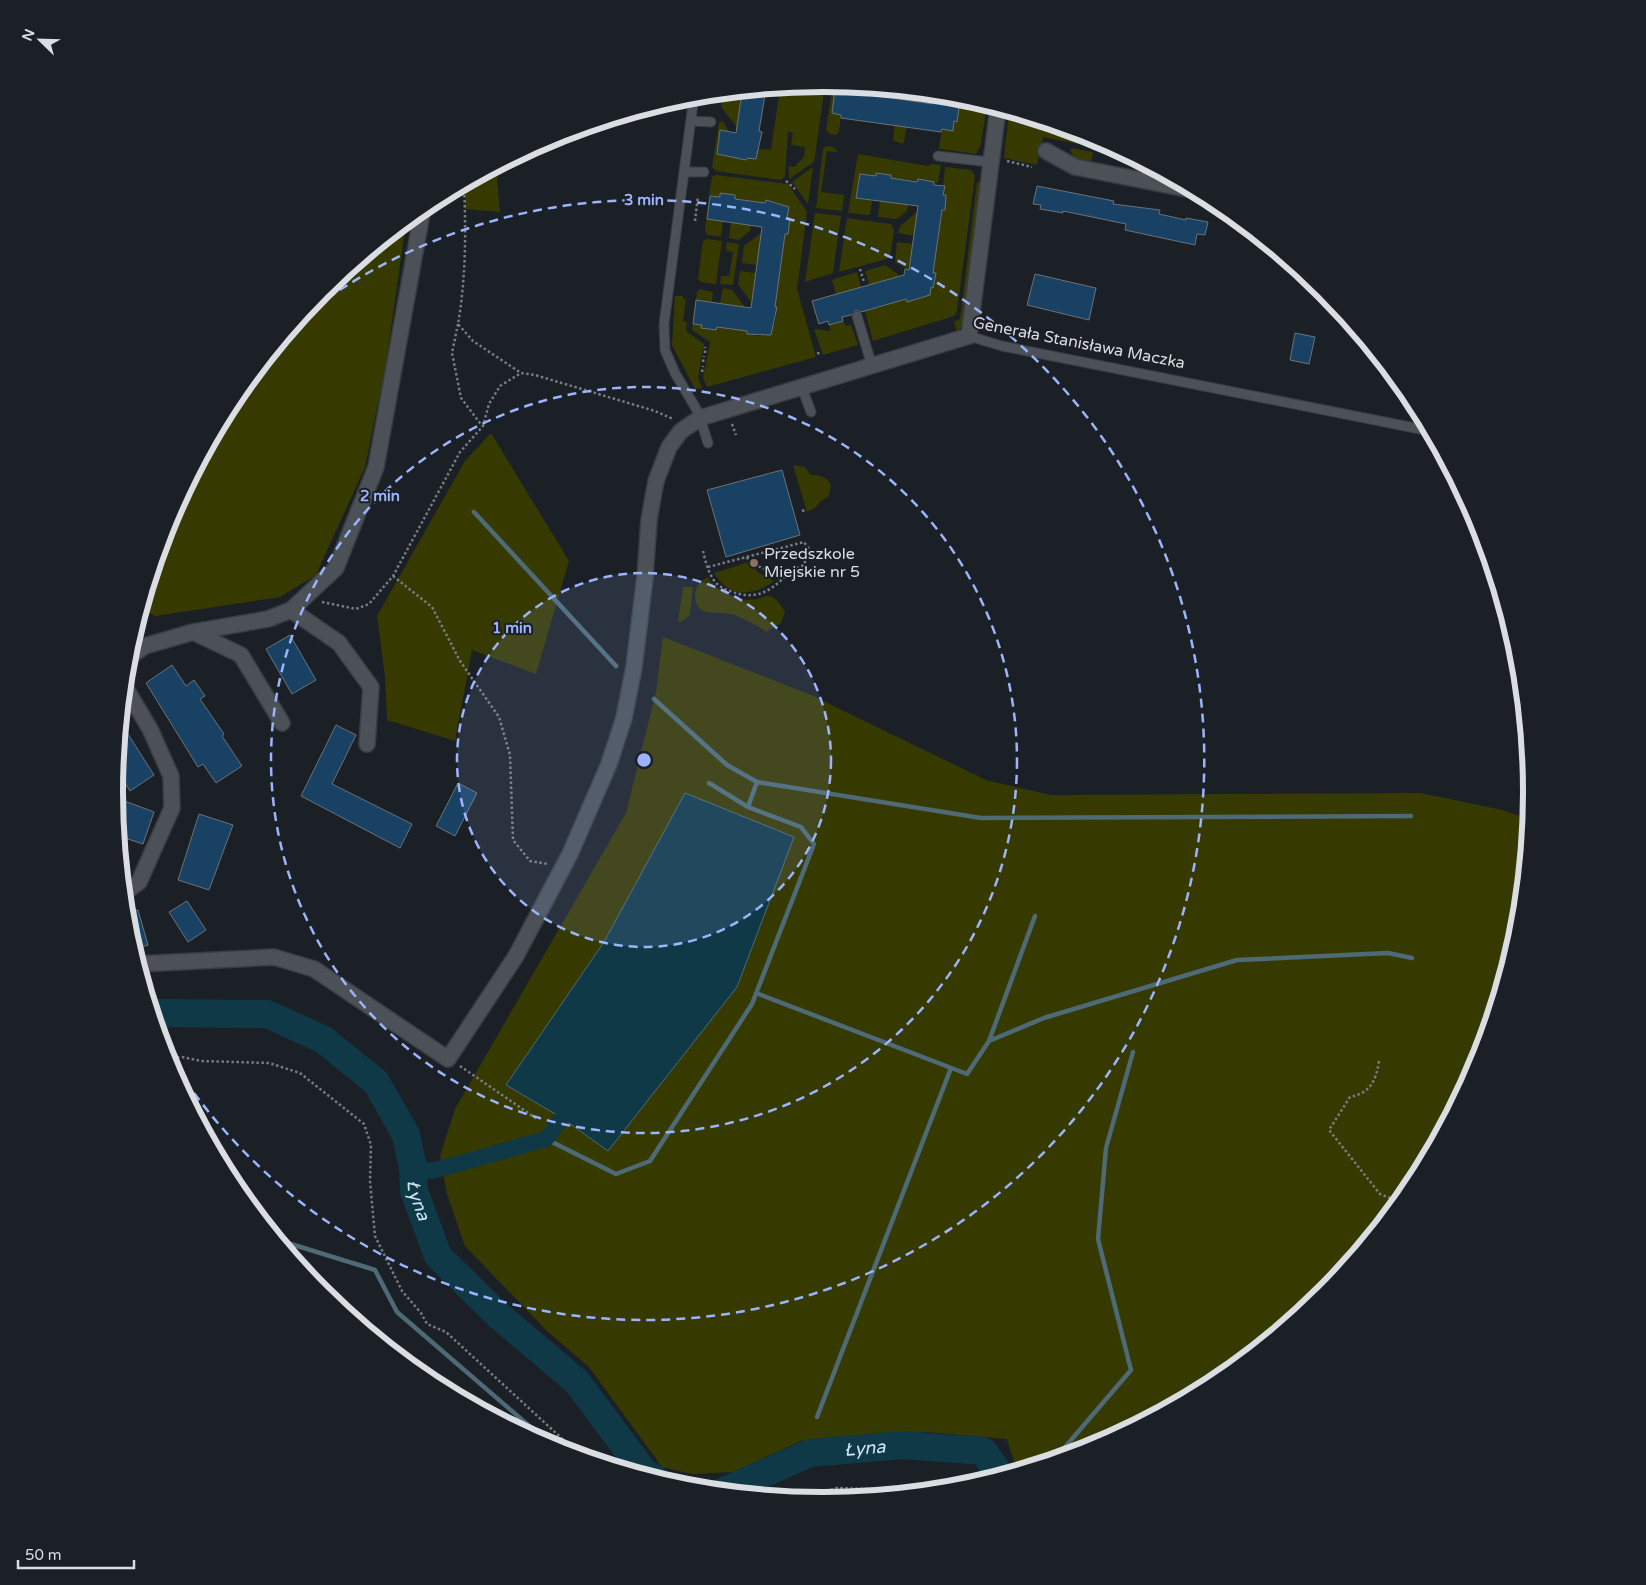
<svg xmlns="http://www.w3.org/2000/svg" width="1646" height="1585" viewBox="0 0 1646 1585" font-family="'Varela Round',sans-serif">
<rect width="100%" height="100%" fill="#1b2026"/>
<path fill="#373a00" fill-rule="evenodd" d="M823,84L825,86L814,162L789,179V166L794,167L804,157L805,147L791,145L793,133L788,131L785,176L781,180L716,171L712,167L719,122L723,121L729,132L720,130L717,154L746,160L757,149L771,150L780,88L794,87L808,89L806,85Z
M833,85L852,87L851,92L835,90L832,113L841,115L839,132L836,135L830,134L826,130Z
M860,87L891,90L890,98L859,93Z
M899,91L920,93L925,103L898,99Z
M723,96L741,98L737,127L721,107Z
M958,97L987,105L981,144L976,154L939,149L942,129L957,122Z
M1009,112L1094,138L1123,153L1043,137L1037,165L1004,158Z
M895,122L907,124L904,142L902,144L893,140Z
M826,146L833,147L838,152L827,151L821,192L844,195L842,211L816,208L823,149Z
M1070,148L1093,152L1091,162C1082,163 1071,158 1070,148Z
M858,154L928,166L931,164L941,165L938,183L891,178V175L876,173V176L860,174L856,197L872,200L870,215L848,213Z
M496,167L500,212L465,209L466,184Z
M813,167L808,204L792,182Z
M945,167L971,170L975,175L957,311L954,316L873,341L865,311L906,299L907,302L919,295L929,296L931,287L934,288L935,273H933L942,210H945L946,196L944,195L945,186H943Z
M716,175L788,184L807,212L797,289L816,357L707,387L703,378L710,342L692,330L693,324L702,325V328L716,330L717,327L747,331V334L761,336L772,323L775,324L777,308L775,307L785,234H788L790,218H787L789,207L780,205V203L766,201L765,203L735,199V195L720,194V197L709,195L712,177Z
M977,182H982L965,322L957,332L954,322L960,319Z
M880,201L908,205L907,211L897,219L878,217Z
M917,212L914,236L898,233L900,226Z
M815,213L841,216L833,273L805,282Z
M847,218L891,224L894,231L890,258L839,272Z
M706,219L723,221L721,237L708,235L705,232Z
M406,222L386,364L365,467L316,575L280,597L155,616L142,609L168,521L234,399L322,291Z
M731,222L751,225L750,231L739,240L729,238Z
M761,233L757,265L742,263L744,246Z
M707,239L722,241L716,284L701,282L698,279L703,241Z
M727,242L739,244L733,285L720,284L721,276H729L733,252L726,251Z
M897,242L913,244L909,270L895,262Z
M885,265L900,276L869,285L865,271Z
M740,271L756,273L751,302L738,284Z
M857,272L861,287L836,295L832,280Z
M723,288L732,290L745,307L720,303Z
M700,289L713,292L712,302L696,300L697,292Z
M675,296H683V299H686L683,321L687,322L686,331L704,344L698,378L702,388L695,389L672,345Z
M843,321L846,326L851,325L858,345L823,355L814,329L831,331L829,325Z
M491,433L569,561L536,674L472,650L455,741L387,720L385,677L377,616L465,461Z
M793,465L805,467L811,475C820,475 827,477 831,485L829,496L820,502L815,508L807,512Z
M749,562L759,573L774,581C753,597 729,598 714,573Z
M707,577C719,592 737,603 757,599C762,598 767,594 772,597C778,600 782,607 785,612L781,623L766,632C757,625 746,620 735,615C721,610 696,620 695,596C695,587 700,582 707,577Z
M683,587H693L690,615L681,622L678,621Z
M663,637L811,695L986,780L1051,795L1421,793L1502,810L1529,819L1518,931L1478,1064L1412,1186L1324,1294L1217,1382L1094,1447L1017,1471L1007,1439L926,1432L801,1441L733,1472L692,1474L662,1467L589,1367L546,1330L465,1246L447,1194L440,1156L455,1109L626,813L656,692ZM685,793L608,1151L562,1118L604,942Z"/>
<path fill="#103947" stroke="#4d6a76" d="M685,793L794,837L737,987L608,1151L562,1118L506,1085L604,942Z"/>
<g fill="none" stroke-linecap="round" stroke-linejoin="round">
<path stroke="#4d6a76" stroke-width="4.5" d="M474,512L616,666
M654,699L727,765L757,782L981,818L1411,816
M748,807L757,782
M756,993L967,1074L989,1041L1035,916
M989,1041L1044,1018L1237,960L1388,953L1412,958
M546,1139L616,1174L650,1161L752,1004L814,844L801,827L748,807L709,783
M278,1240L375,1270L397,1312L556,1449
M817,1417L951,1068
M1054,1460L1131,1370L1098,1239L1106,1148L1133,1052"/>
<path stroke="#103947" stroke-width="16" d="M413,1168L432,1171L546,1139L562,1118"/>
<g stroke="#103947" stroke-width="28">
<path id="s1" d="M153,1013L267,1014L324,1040L376,1082L406,1135L413,1168L414,1191L438,1256L498,1315L577,1382L644,1472L654,1478"/>
<path id="s2" d="M724,1491L810,1453L902,1445L983,1451L1001,1476"/>
</g>
</g>
<path fill="#184164" stroke="#6b7278" d="M766,89L759,131L762,132L756,159L747,158L746,160L717,154L720,130L736,133L742,92Z
M835,90L933,104L934,95L958,97L956,107L959,108L957,122L954,121L953,131L942,129L941,132L841,118V115L832,113Z
M876,173L891,175V178L917,182L918,179L934,182V185L945,186L943,195H946L945,210H942L933,273H936L933,288L931,287L930,295L907,302L906,299L861,312L856,310L851,315L842,317L843,321L829,325L828,321L819,324L812,301L904,275L905,269L909,270L918,206L856,198L860,174L876,176Z
M1037,186L1114,201L1113,204L1160,210L1159,214L1186,220V218L1208,222L1205,235L1197,234L1195,245L1125,230L1126,224L1063,211V213L1040,209L1041,205L1033,204Z
M720,193L735,195V199L765,203L766,200L789,207L787,218H790L788,234H785L775,307H777L771,335L747,334V331L717,327L716,330L701,328L702,325L693,324L696,300L751,308L762,227L707,219L710,196L720,197Z
M1035,274L1096,288L1089,320L1027,305Z
M1295,333L1315,337L1309,364L1290,360Z
M782,470L800,535L726,557L707,490Z
M290,635L316,680L292,694L266,649Z
M172,665L186,686L194,680L205,696L200,699L224,734L222,736L242,766L216,783L203,764L198,767L146,683Z
M121,723L154,775L130,791L117,770Z
M336,725L356,735L332,784L412,824L400,848L301,796Z
M458,783L477,793L455,836L436,826Z
M122,800L154,812L143,844L119,836L117,815Z
M199,814L233,825L209,890L178,880Z
M187,901L206,930L188,942L169,912Z
M138,910L148,945L133,949L128,930L126,913Z"/>
<g fill="none" stroke-linecap="round" stroke-linejoin="round">
<defs>
<path id="service" d="M694,96L664,324L665,350L675,373L698,412L708,443
M691,121L711,122
M938,156L989,162
M684,172H704
M857,316L872,366
M969,336L1002,346L1430,431
M802,388L811,412"/>
<path id="minor" d="M1046,151L1075,167L1192,190
M291,610L339,643L371,687L367,744
M193,632L241,655L282,723
M127,659L145,646L193,632L268,619L291,610L336,568L376,467L423,208
M124,893L139,882L172,808L171,776L150,729L125,687
M138,964L274,957L314,969L448,1059L516,956L570,854L609,764L624,718L634,667L645,577L649,520L656,481L669,447L681,431L700,418L969,336L998,108"/>
</defs>
<use href="#service" stroke="#393d42" stroke-width="11"/>
<use href="#minor" stroke="#393d42" stroke-width="18"/>
<path stroke="#777c81" stroke-width="2.5" stroke-dasharray="2.5 2.5" stroke-linecap="butt" d="M1007,161L1032,167
M786,181L795,189
M464,185C466,231 466,278 458,324L473,341L521,373
M695,221L698,196
M860,269L864,282
M458,324L452,353L461,398L482,426
M818,352L819,356
M705,353V347
M703,362L704,356
M702,372L703,366
M732,424L736,435
M802,511L805,510
M703,551C705,559 707,569 712,577C715,584 723,589 730,591C755,601 771,592 788,573
M708,567L804,542L809,549L804,565C782,577 765,574 746,557
M393,576L432,607L460,661L499,717L510,755L513,840L530,861L548,864
M322,602L356,609L369,604L393,576L460,452L483,426L489,404L500,386L521,373L535,375L655,411L673,419
M167,1059L182,1057L201,1061L269,1063L300,1073L364,1124L371,1145L370,1181L375,1236L402,1291L421,1313L427,1324L446,1332L582,1457
M1379,1061C1376,1080 1371,1093 1350,1097L1329,1130L1380,1194L1400,1202
M460,1066L537,1119
M923,1491H929
M802,1499L837,1488L903,1490L912,1492"/>
<use href="#service" stroke="#4b5157" stroke-width="9"/>
<use href="#minor" stroke="#4b5157" stroke-width="15"/>
</g>
<circle cx="644" cy="760" r="187" fill="#9cb4fd" fill-opacity=".12"/>
<g fill="none" stroke="#9cb4fd" stroke-width="2.5" stroke-dasharray="9 6">
<circle cx="644" cy="760" r="187"/>
<circle cx="644" cy="760" r="373"/>
<path d="M303 316A560 560 0 1 1 164 1048"/>
</g>
<circle fill="#8d6e63" stroke="#1b2026" stroke-width="2" cx="754" cy="563" r="5"/>
<g text-anchor="middle" dominant-baseline="central" stroke-width="4" stroke-linejoin="round" paint-order="stroke">
<g font-size="16" fill="#dadee2" stroke="#1b2026">
<text transform="translate(1079 343) rotate(11)">Generała Stanisława Maczka</text>
</g>
<g font-size="16" fill="#dadee2" stroke="#1b2026" text-anchor="start">
<text x="764" y="554">Przedszkole<tspan x="764" dy="18">Miejskie nr 5</tspan></text>
</g>
<g font-size="18" font-style="italic" fill="#cde7f2" stroke="#1b2026">
<text stroke="none"><textPath href="#s1" startOffset="371">Łyna</textPath></text>
<text stroke="none"><textPath href="#s2" startOffset="149">Łyna</textPath></text>
</g>
</g>
<path d="M0 0H1646V1585H0ZM123 792a700 700 0 1 1 1400 0a700 700 0 1 1-1400 0Z" fill="#1b2026" fill-rule="evenodd"/>
<path fill="none" stroke="#dadee2" stroke-width="6" d="M123 792a700 700 0 1 1 1400 0a700 700 0 1 1-1400 0Z"/>
<circle cx="644" cy="760" r="8" fill="#9cb4fd" stroke="#1b2026" stroke-width="2.5"/>
<g font-size="15" text-anchor="middle" font-weight="bold" fill="#9cb4fd" stroke="#1b2026" stroke-width="4" stroke-linejoin="round" paint-order="stroke">
<text x="644" y="205">3 min</text>
<text x="380" y="501">2 min</text>
<text x="512" y="633">1 min</text>
</g>
<g transform="translate(40 40) rotate(293)" stroke="#1b2026" stroke-width="4" paint-order="stroke">
<path d="M0-4L9 19L0 12L-9 19Z" fill="#dadee2"/>
<text y="-8" font-size="14" font-weight="bold" text-anchor="middle" fill="#dadee2">N</text>
</g>
<path d="M18 1560v8h116v-8" fill="none" stroke="#dadee2" stroke-width="2.5"/>
<text x="25" y="1560" font-size="15" fill="#dadee2" stroke="#1b2026" stroke-width="4" paint-order="stroke">50 m</text>
</svg>
